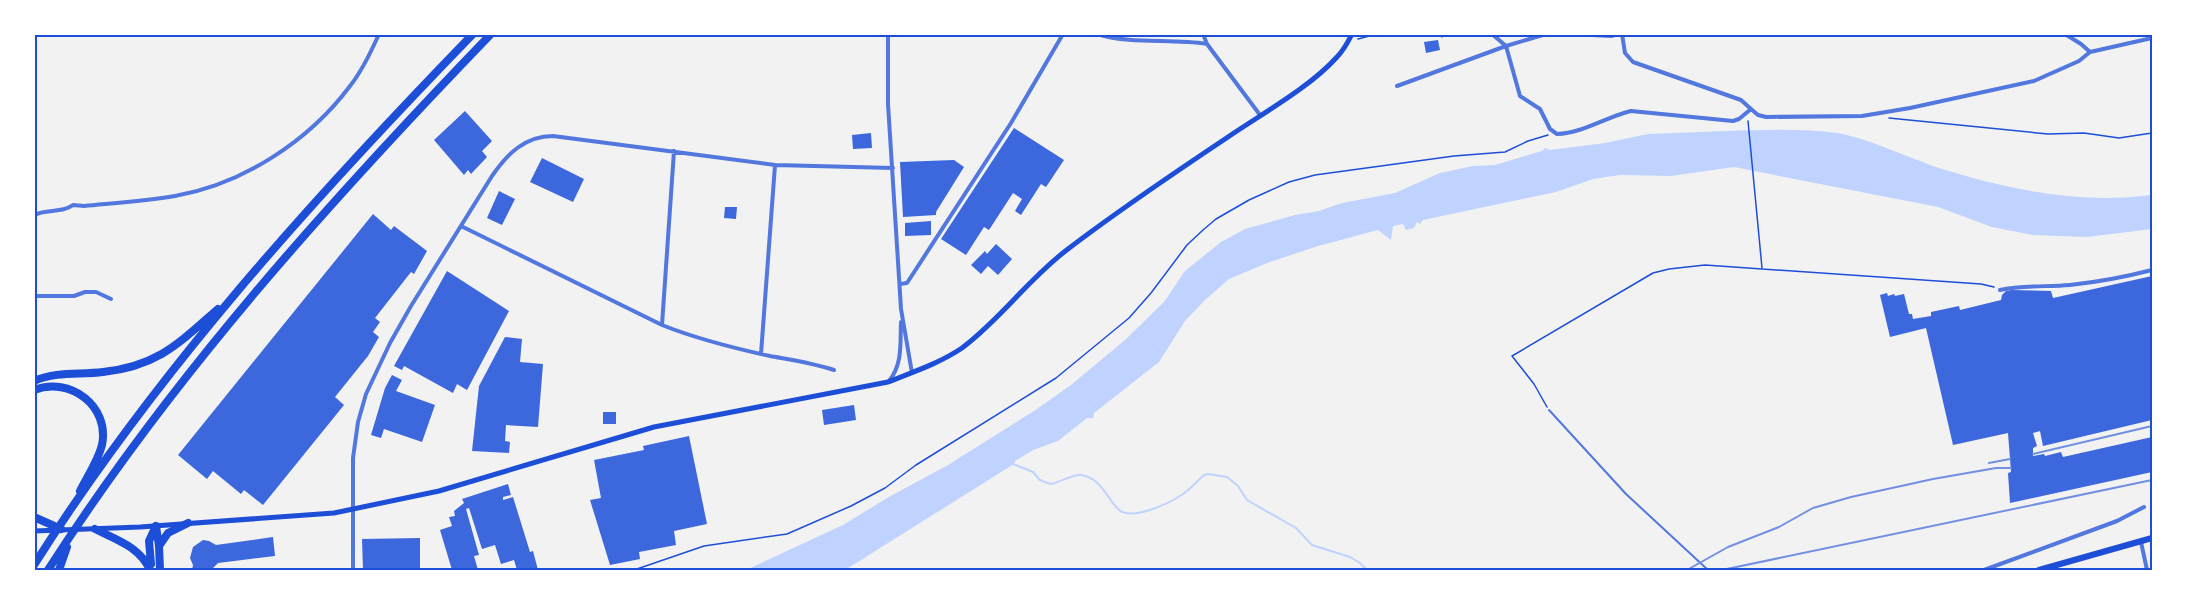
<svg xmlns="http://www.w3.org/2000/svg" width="2187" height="605" viewBox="0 0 2187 605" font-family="Barlow,sans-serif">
<rect width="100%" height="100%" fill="#f2f2f2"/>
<path fill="#bfd3fe" d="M1727,131C1763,130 1801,128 1837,133C1867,138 1907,157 1936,167C2005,189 2080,205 2152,195V229L2087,237L2033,235L1992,227L1938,207L1734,167L1671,176L1620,175L1593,179L1556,192L1423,220L1420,224L1417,222L1414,228L1406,230L1403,224L1393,226L1391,240L1378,230L1318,246L1267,263L1229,279L1205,300L1185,321L1159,362L1094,413L1093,418H1087L1058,441L1033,450L1015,461L1014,464L845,570H746L843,525L887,498L948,465L1034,411L1071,385L1125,340L1164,302L1185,271L1221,242L1245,229L1295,215L1319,211L1342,203L1395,193L1440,173L1473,166L1495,165L1542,151L1545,148L1550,150L1605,143L1648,134Z"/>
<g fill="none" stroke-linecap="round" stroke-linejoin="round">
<path stroke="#bfd3fe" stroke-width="2" d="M1013,464L1033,472L1040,480L1050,484C1060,483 1072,474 1081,475C1101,478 1106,497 1118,509C1131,522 1170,503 1183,494C1191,489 1197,481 1204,475L1208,474L1227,477L1238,486L1247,500L1296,528L1312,545L1350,557L1360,563L1367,570"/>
</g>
<path fill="#3d67dc" d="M1438,40L1440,50L1426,53L1424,42Z
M465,111L492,141L482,151L487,157L471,174L468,170L464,175L434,140Z
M1014,128L1064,160L1046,187L1041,184L1021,215L1015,211L1022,199L1013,193L989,230L984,227L966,255L941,239Z
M871,133L872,148L853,149L852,135Z
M542,158L584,179L573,202L530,182Z
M954,160L964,167L936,212V215L903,217L900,162Z
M499,191L515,199L502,225L487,218Z
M725,207H737L736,219L724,218Z
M373,214L391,230L394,226L427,251L414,274L411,272L375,318L380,322L373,332L379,337L368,356L335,397L344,405L263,505L244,490L241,494L213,471L207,479L178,455Z
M931,221V235L905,236V223Z
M996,244L1012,259L998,275L988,266L981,274L971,265L985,251L987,254Z
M447,271L509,311L467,390L457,384L453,393L404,366L402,370L394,366Z
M2152,276V420L2043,446L2040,431L2033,433L2037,446L2033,448V456L2044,454L2045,456L2061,452L2063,457L2152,437V472L2010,503L2008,473L2011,472L2008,433L1953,445L1926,328L1890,337L1880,295L1887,293L1888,296L1894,294L1895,296L1904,294L1909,314H1912L1913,319L1931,316V312L1959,306L1960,310L2001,300L2002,295L2006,291L2012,290L2051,291L2053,298Z
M505,337L522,339L520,362L543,364L538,427L506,425L505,441L510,442L509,453L472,451L479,386Z
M392,375L402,380L396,391L435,405L422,442L384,429L381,438L371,435L385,388Z
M854,405L856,420L824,425L822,410Z
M603,412H616V424H603Z
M689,436L707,524L674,531L676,545L639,552L640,559L610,565L590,500L601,498L594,460L644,450L643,446Z
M508,484L511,495L503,497V500L513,497L530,552L533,551L538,570H517L514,560L501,564L495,545L482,549L469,508L466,509L479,555L474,556L478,570H452L440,530L452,526L449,517L455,516L454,511L464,503L462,499Z
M273,537L275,556L218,563L211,570H192L193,565L190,558L193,547L203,540L209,541L216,545Z
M420,538V570H363L362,539Z"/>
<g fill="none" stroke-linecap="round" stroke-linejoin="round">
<path stroke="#1d4ed8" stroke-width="1.5" d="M1442,34V37
M1358,39L1377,34
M1889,118L2048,134L2084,133L2119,138L2152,133
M1748,121L1762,268
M1547,407L1534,384L1512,356L1653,273L1669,269L1705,265L1981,284L1994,287
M634,570L704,546L787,534L851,506L885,488L916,465L1056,378L1129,318L1151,293L1187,245L1203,230L1216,219L1249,200L1289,182L1315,175L1454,156L1505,152L1528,141L1548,135"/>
<path stroke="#5277de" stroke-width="2" d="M1549,410L1626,494L1708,570"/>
<path stroke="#5277de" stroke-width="4" d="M71,34H86
M888,34V104L901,309L912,373
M1097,34C1133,45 1171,38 1207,44L1260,115
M1203,34L1207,44
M1492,34L1506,46L1520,96L1540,109L1550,129L1557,134C1583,133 1606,117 1631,111L1733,121L1739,119L1751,109L1758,115L1766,117L1862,116L1910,108L2034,81L2079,61L2090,52L2152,38
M1573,34L1611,36L1619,34
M1622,34L1625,53L1633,62L1741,100L1751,109
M2065,34L2081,44L2090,52
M1397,86L1506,46L1546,34
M34,215C46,209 63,213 73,205L84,206C115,203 145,201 175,196C243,184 309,141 350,86C362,71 371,52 379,34
M461,226L662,325C697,339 733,348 770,356C792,360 813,363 834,370
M900,284L907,283L1011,123L1063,34
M2000,290C2023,285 2047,287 2070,285C2098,282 2125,277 2152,270
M34,296H74L85,292H96L111,299
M662,325L674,151
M761,354L775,165
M889,381C903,364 900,343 901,322
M2141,542L2147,570
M353,570V458L358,422L366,394L390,343L411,306L492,176C507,154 525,136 553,136L775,165L893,168
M1984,570L2117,521L2144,507"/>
<path stroke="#1d4ed8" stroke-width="5" d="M34,531L140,527L334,513L439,491L654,427L888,382C913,372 940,363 962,348C1001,319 1029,278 1068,249C1119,210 1174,173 1228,137C1263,113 1309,88 1337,57C1343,51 1348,42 1352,34"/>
<path stroke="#1d4ed8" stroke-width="6" d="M2039,570L2152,538"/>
<path stroke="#1d4ed8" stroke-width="8" d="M34,381C57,371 79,375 103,372C158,366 179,343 218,309
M34,390C70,376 110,406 102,445C98,461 87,477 80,491
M34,517L61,529
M156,526L159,546L160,570
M95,529C117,540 140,547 150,570
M159,546L168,533L188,523
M151,564L149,541L156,526
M34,565C157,371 313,199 473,34
M48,570C173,375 330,201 491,34
M59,570L67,547"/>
<path stroke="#7290e2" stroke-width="2" d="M2033,454L2152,426
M1989,463L2010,459
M1687,570L1728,547L1779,527L1813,508L1851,497L1933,479L1996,468H2011
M1722,570L2152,480"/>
</g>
<rect width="2187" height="605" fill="none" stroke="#ffffff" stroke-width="72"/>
<rect x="36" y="36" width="2115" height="533" fill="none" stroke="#1d4ed8" stroke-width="2"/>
</svg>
